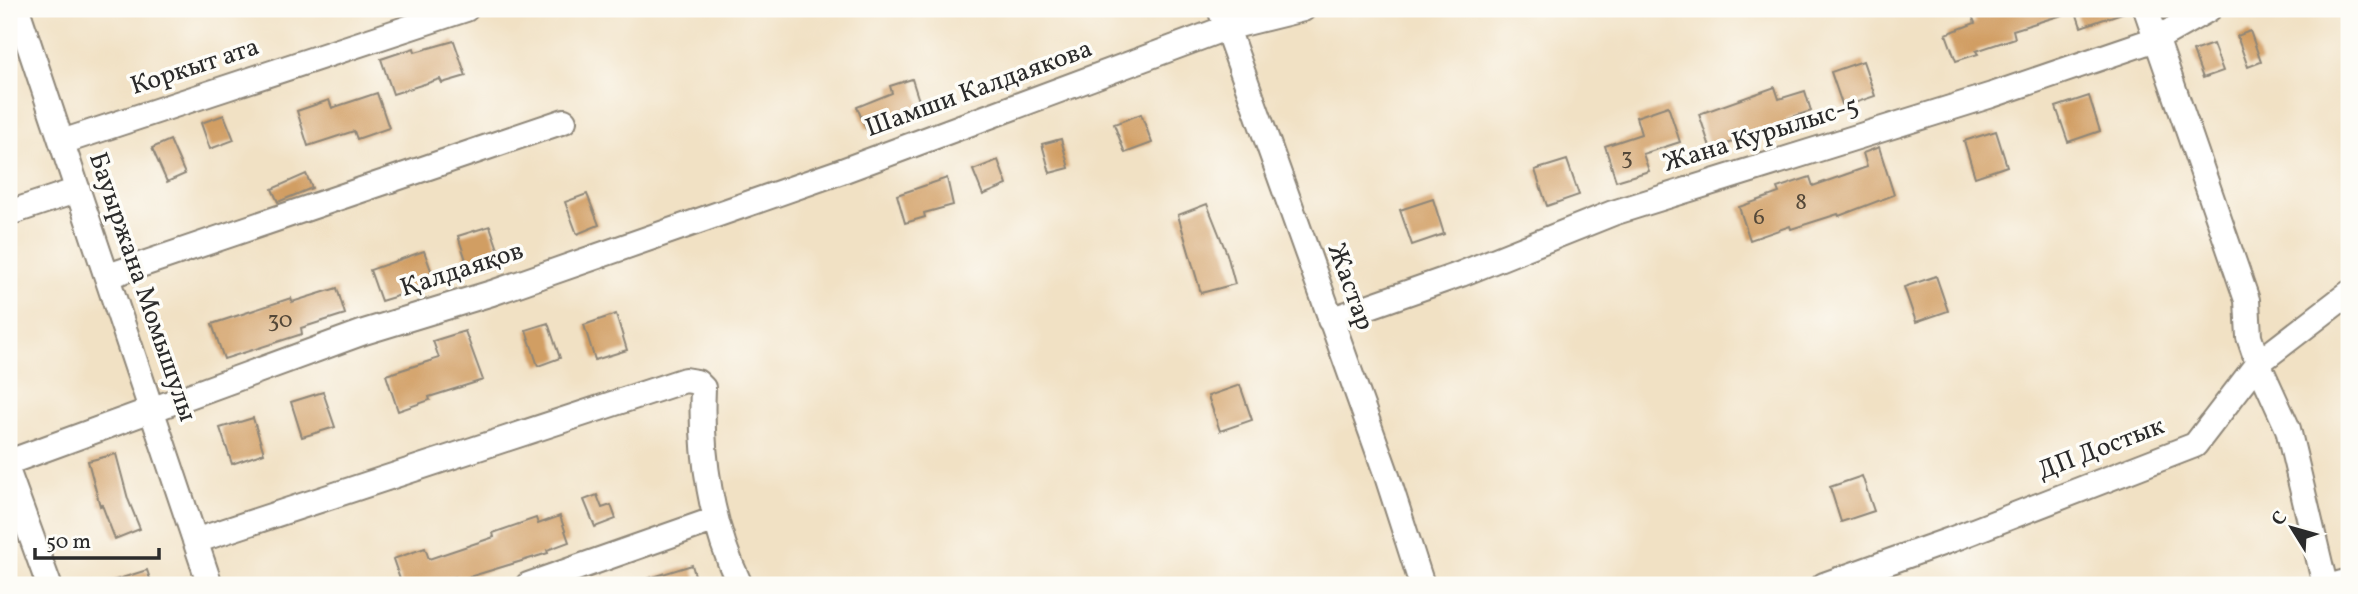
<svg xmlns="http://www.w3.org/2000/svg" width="2358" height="594" viewBox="0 0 2358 594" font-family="Vollkorn,serif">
<rect width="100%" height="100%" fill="#fdfcf7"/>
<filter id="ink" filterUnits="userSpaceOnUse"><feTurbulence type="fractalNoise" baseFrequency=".0143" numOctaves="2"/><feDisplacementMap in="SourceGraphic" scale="14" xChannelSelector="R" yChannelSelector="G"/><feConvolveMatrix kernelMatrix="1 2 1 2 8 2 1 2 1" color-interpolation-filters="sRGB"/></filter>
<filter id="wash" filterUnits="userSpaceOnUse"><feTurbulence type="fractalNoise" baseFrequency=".00686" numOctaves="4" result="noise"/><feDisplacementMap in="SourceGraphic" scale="28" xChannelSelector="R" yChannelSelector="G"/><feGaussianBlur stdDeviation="1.57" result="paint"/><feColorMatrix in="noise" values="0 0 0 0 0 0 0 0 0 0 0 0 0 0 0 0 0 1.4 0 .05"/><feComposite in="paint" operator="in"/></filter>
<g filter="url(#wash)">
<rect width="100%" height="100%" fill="#f1e1c4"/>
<g id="blocks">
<path fill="#d19e63" d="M1985,9H2071L2072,12L2013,30L2015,38L1976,51L1978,54L1956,61L1946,34L1975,23L1971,13Z
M2075,9H2127L2128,11L2081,27Z
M2250,31L2261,62L2248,67L2237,36Z
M454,41L466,76L442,83L440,79L393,94L381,59L414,48L415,52Z
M2213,44L2223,71L2203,78L2193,51Z
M1863,61L1875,96L1843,107L1831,72Z
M912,79L921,107L894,116L866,129L857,107L892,93L890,86Z
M1775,87L1779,99L1805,91L1811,111L1786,119L1787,122L1711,150L1699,114Z
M377,93L389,128L357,139L354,131L308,146L297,111L329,100L332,108Z
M2089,96L2100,131L2068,142L2056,107Z
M1668,106L1680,142L1643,154L1649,171L1616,181L1605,146L1641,134L1636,117Z
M1141,114L1152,143L1125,153L1114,124Z
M224,115L234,140L210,149L201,123Z
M1996,131L2007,166L1975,177L1964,141Z
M1061,139L1069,168L1050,173L1042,144Z
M170,140L185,174L167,182L152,148Z
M1879,147L1894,195L1839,216L1838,214L1791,229L1790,226L1750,240L1739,207L1779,193L1777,188L1810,177L1813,186L1867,167L1863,153Z
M998,160L1007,185L983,195L973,170Z
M1567,160L1579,195L1547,206L1535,170Z
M306,174L312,188L278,202L272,189Z
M947,178L953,205L924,213L925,217L905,223L897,195Z
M587,194L599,225L577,234L565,202Z
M1433,199L1444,234L1412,245L1400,210Z
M1207,204L1227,254L1235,284L1201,293L1178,215Z
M490,226L502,261L470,272L458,236Z
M424,251L436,284L381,301L370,270Z
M1936,276L1948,311L1916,322L1904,287Z
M337,288L345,314L301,328L302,334L224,359L212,324L291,298L292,302Z
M616,314L627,350L595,360L584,325Z
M548,323L560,358L538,366L526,330Z
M465,331L483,380L429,397L430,400L398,411L386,375L439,358L433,341Z
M1240,385L1252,420L1220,431L1208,396Z
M323,392L335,427L302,437L291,402Z
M253,418L264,453L232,464L220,428Z
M116,454L128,499L140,529L115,539L102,505L100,506L88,461Z
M1862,476L1874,511L1841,522L1830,487Z
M597,495L602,508L611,505L616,519L595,527L584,500Z
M560,516L569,542L547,550L548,553L456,581L455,577L430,585H402L393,559L425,548L429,559L494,537L493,533L536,518L538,524Z
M692,565L698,585H637V582Z
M147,570L152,585H109V582Z"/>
</g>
</g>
<g filter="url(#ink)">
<use href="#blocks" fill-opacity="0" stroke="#8e8678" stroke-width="2"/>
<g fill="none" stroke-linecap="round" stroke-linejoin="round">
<defs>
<path id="minor" d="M17,9L210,585
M1220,9L1386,473L1422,585
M2146,9L2247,300L2249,337L2258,363L2288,429L2325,585
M62,142L466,9
M9,213L78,190
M108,276L564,121
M1330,320L1461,274L1613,213L1992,95L2156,39L2209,9
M9,462L364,332L492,293L842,171L1226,28L1303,9
M9,475L49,585
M195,541L685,380L697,382L703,388C700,455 711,525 740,585
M528,585L716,519
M1824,585L1953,539L2195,445L2258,363L2349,293
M2335,585L2349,581"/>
</defs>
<use href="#minor" stroke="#8e8678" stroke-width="28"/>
<use href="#minor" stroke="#fff" stroke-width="24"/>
</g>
</g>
<g text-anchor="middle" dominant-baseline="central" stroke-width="7" stroke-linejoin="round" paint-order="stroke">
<g font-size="23" fill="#544839">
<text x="1627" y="158">3</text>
<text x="1801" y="203">8</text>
<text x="1759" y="218">6</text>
<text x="280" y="321">30</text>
</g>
<g font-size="26" fill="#2b2b2b" stroke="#fdfcf7">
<text transform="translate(195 67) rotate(-18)">Коркыт ата</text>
<text transform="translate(979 89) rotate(-20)">Шамши Калдаякова</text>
<text transform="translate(1761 135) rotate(-17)">Жана Курылыс-5</text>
<text transform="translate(462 270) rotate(-18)">Қалдаяқов</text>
<text transform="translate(142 287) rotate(71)">Бауыржана Момышулы</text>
<text transform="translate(1350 287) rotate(70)">Жастар</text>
<text transform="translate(2101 449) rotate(-21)">ДП Достык</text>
</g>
</g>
<rect width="2358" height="594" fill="none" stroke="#fdfcf7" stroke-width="35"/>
<g transform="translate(2292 528) rotate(307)" stroke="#fdfcf7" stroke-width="5" paint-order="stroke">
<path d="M0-5L12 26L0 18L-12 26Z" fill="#2b2b2b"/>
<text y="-10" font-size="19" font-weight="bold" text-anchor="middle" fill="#2b2b2b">С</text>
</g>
<path d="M35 548v10h124v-10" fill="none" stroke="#2b2b2b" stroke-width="3.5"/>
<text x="46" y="548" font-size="21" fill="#2b2b2b" stroke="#fdfcf7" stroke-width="5" paint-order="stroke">50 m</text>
</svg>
